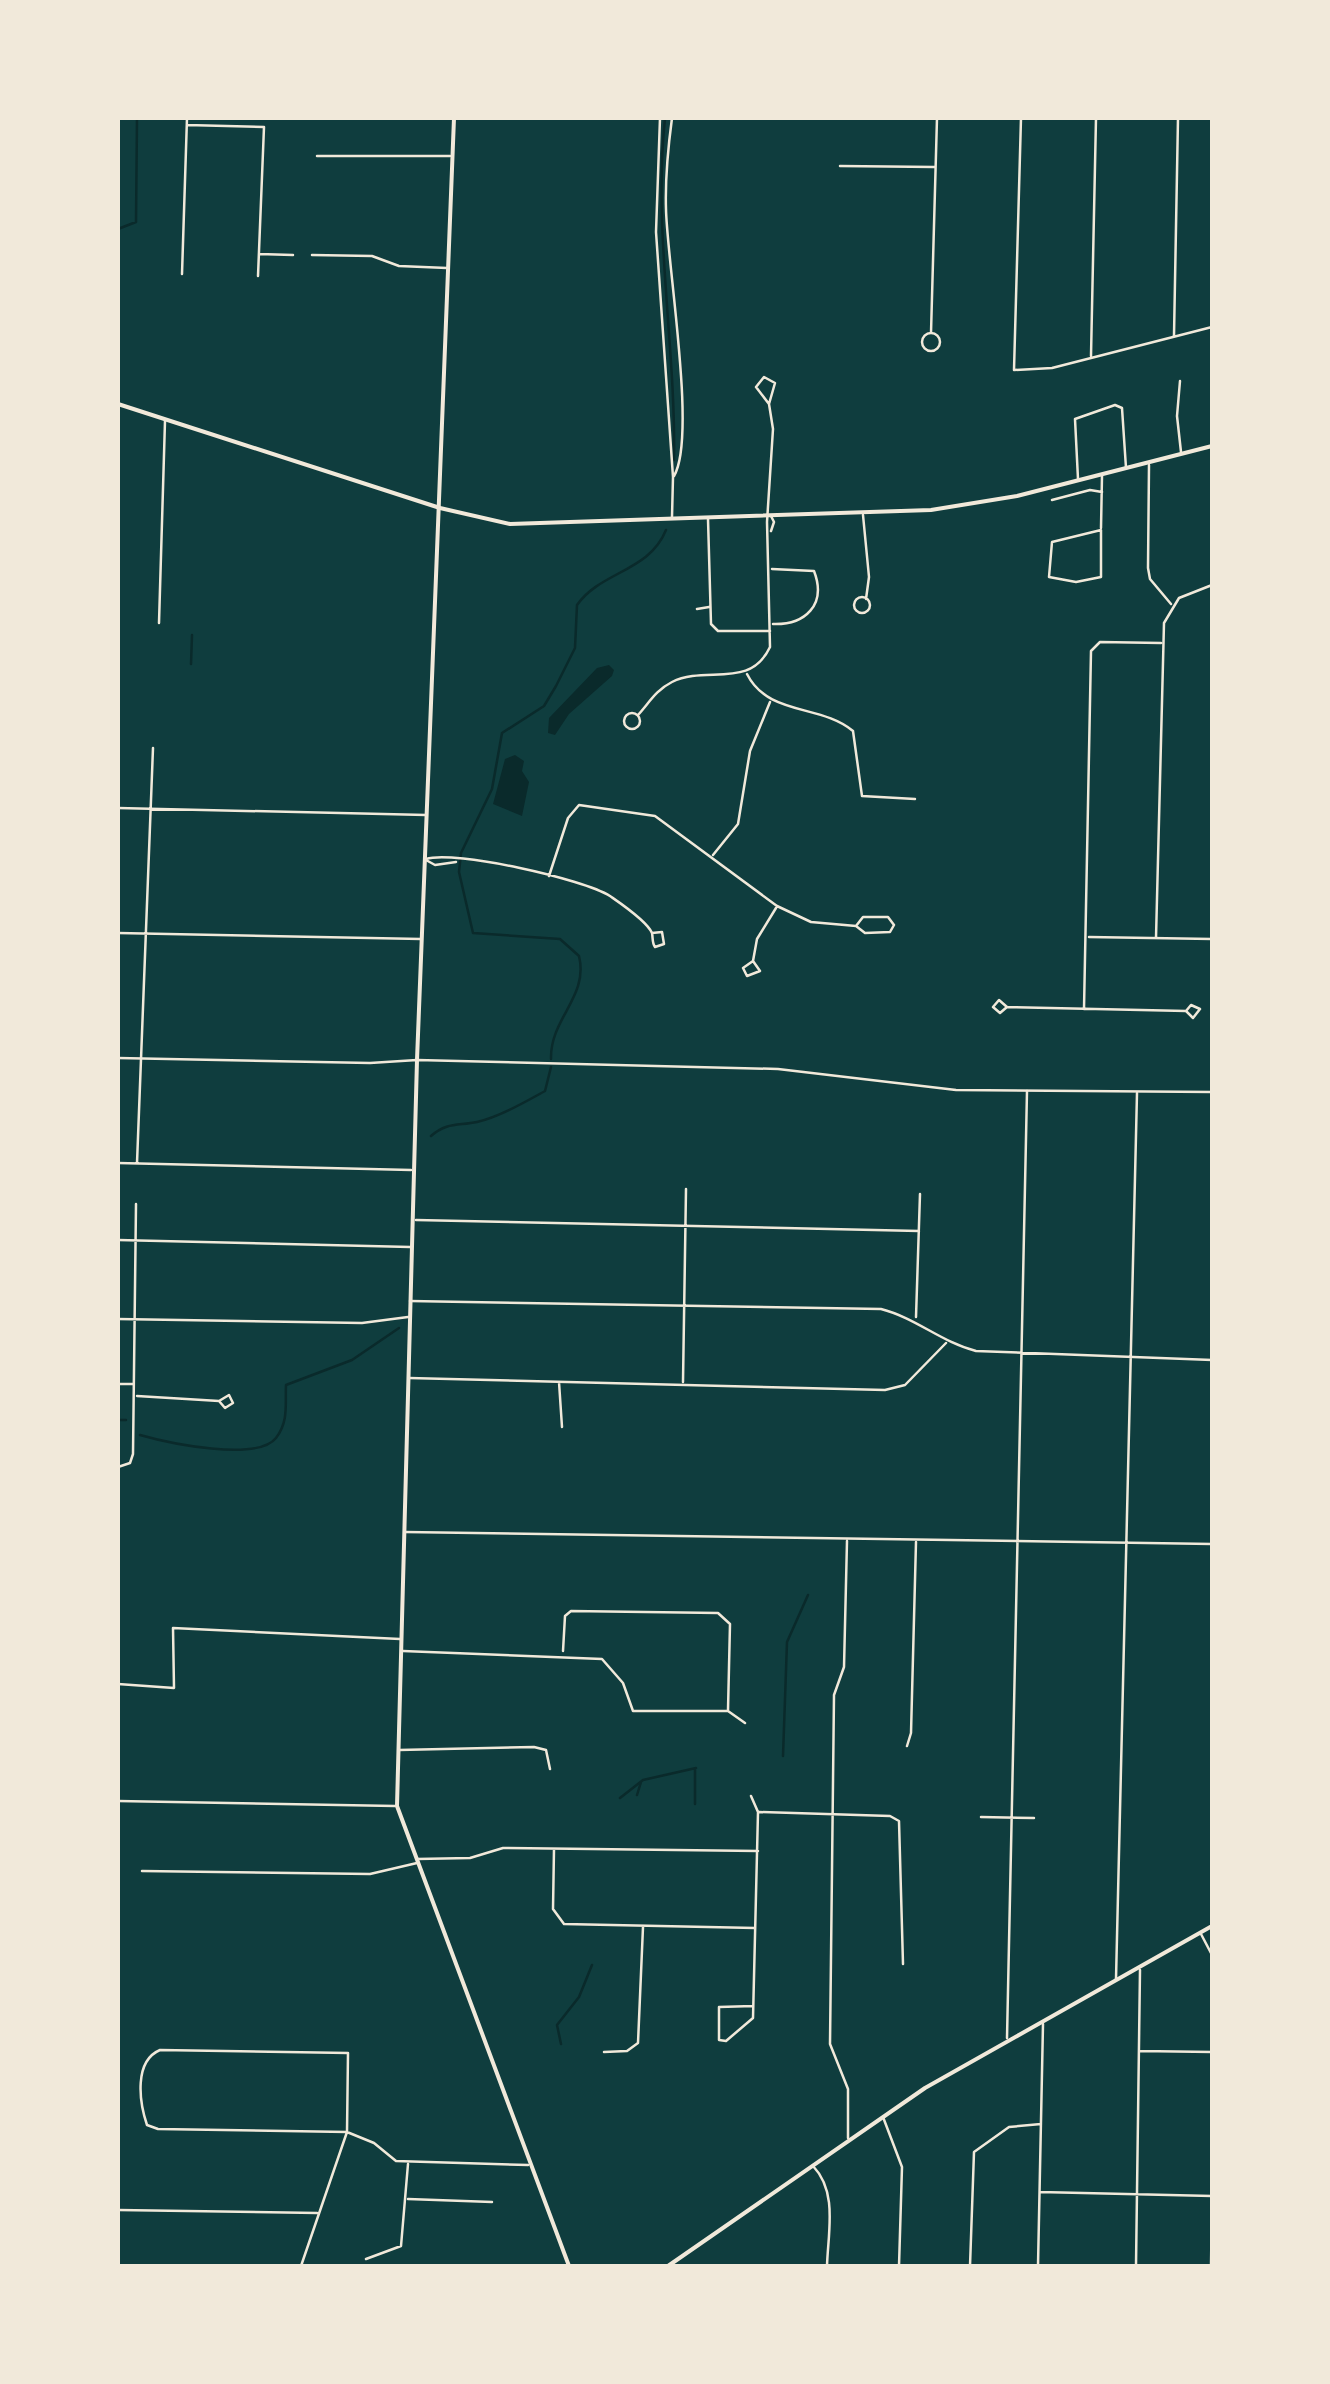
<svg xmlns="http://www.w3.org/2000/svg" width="1330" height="2384" viewBox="0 0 1330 2384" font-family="'Noto Serif',serif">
<rect width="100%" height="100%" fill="#0f3d3e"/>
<path fill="#0a2a2b" d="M609,665L614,670L612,676L569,714L555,735L548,733L549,718L597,668Z
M515,755L524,761L522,771L529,782L522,816L493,804L505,759Z"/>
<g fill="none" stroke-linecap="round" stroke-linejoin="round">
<path stroke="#0a2a2b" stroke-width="2.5" d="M665,118C653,232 676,345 674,460
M118,229L136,222L137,118
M191,664L192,635
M551,1059C550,1018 589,997 579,956L560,939L473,933L459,872L461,853L492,789L502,733L544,706L556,686L575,648L577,605C601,571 649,572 666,530
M431,1136C447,1122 458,1126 477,1122C499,1117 525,1102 545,1091L551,1067
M118,1420H126
M140,1435C168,1443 257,1462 276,1438C289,1421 285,1404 286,1385L352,1360L399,1328
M783,1756L787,1642L808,1595
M637,1795L641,1782
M620,1798L643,1780L696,1768
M695,1804V1770
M561,2044L557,2025L579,1997L592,1965"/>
<path stroke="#f1e9da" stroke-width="2.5" d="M660,118L656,232L673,477L672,517
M672,118C668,148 665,178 666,209C667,264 697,437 674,476
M1021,118L1014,370L1052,368L1212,327
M187,125L264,127L258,276
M317,156H450
M840,166L934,167
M259,254L293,255
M312,255L372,256L399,266L447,268
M182,274L187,118
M931,333L937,118
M922 342a9 9 0 1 1 18 0a9 9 0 1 1-18 0Z
M1174,336L1178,118
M1091,356L1096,118
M1180,381L1177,416L1181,452
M1149,465L1148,568L1150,579L1171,604
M1078,479L1075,419L1115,405L1122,408L1126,468
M1052,500L1090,490L1102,492
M863,515L869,577L866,599
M771,516L774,522L771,531
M708,519L711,624L718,631H770
M1101,528L1102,476
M1101,530V577L1076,582L1049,577L1052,542Z
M772,569L814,571C827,605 805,625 773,624
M854 605a8 8 0 1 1 16 0a8 8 0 1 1-16 0Z
M697,609L709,607
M159,623L165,421
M747,674C768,716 821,704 853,731L862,796L915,799
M624 721a8 8 0 1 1 16 0a8 8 0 1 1-16 0Z
M638,715C649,703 656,690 672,682C706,665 750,690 770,647L767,522L773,429L769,404L775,383L764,377L756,387L769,404
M118,808L426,815
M713,855L738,824L750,751L770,702
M426,859C455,850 583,879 610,896C620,903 647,921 652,933C653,938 652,943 655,947L664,944L662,932L652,933
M426,860L435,865L456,862
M549,876L568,818L579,805L655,816L777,906L811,922L856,926L865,933L890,932L894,925L888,917H863L856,926
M118,933L421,939
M1089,937L1212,939
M1156,938L1164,623L1179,598L1212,585
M753,961L760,971L747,976L743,968L753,961L757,939L776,908
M1007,1007L1000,1013L993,1007L999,1000L1007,1007L1186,1011L1193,1018L1200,1009L1191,1005L1186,1011
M1084,1009L1091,651L1100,642L1161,643
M118,1163L411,1170
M137,1163L153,748
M416,1220L919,1231
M118,1240L410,1247
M410,1301L881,1309C916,1318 941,1342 976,1351L1212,1360
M916,1317L920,1194
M118,1319L362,1323L408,1317
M409,1378L885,1390L905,1385L946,1343
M559,1382L562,1427
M683,1382L686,1189
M118,1384H133
M137,1396L219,1401L229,1395L233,1403L225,1408L219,1401
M118,1467L130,1463L133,1454L136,1204
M405,1532L1212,1544
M847,1541L844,1667L834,1695L830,2044L848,2089V2138
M403,1651L602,1659L623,1683L633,1711H728L745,1723
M563,1651L565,1616L571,1611L718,1613L730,1624L728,1710
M118,1684L174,1688L173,1628L400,1639
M907,1746L911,1733L916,1542
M399,1750L534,1747L546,1750L550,1769
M751,1796L758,1812L753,2018L726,2041L719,2040V2007L753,2006
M118,1801L395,1806
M759,1812L890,1816L899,1821L903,1964
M981,1817L1034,1818
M554,1849L553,1909L564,1924L755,1928
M417,1859L470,1858L503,1848L758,1851
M142,1871L370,1874L417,1863
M1201,1934L1212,1955
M1116,1979L1137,1093
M1007,2038L1027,1091
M1140,2051L1212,2052
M604,2052L627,2051L638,2043L643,1927
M883,2117L902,2167L899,2266
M813,2166C838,2192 828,2232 827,2266
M1040,2192L1212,2196
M408,2199L492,2202
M118,2210L317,2213
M366,2259L401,2246L408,2164
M301,2266L347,2132L348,2053L160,2050C134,2061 139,2101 147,2125L158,2129L347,2132L374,2143L396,2161L528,2165
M970,2266L974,2152L1009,2127L1041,2124
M1038,2266L1043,2024
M1136,2266L1140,1970
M1211,2266L1212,2201"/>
<path stroke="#f1e9da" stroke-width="2.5" d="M118,1058L370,1063L417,1060L778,1069L956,1090L1212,1092"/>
<path stroke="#f1e9da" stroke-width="4" d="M454,118L417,1060L397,1806L569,2266"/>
<path stroke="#f1e9da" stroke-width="4" d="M118,404L440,508L510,524L931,510L1017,496L1212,446
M668,2266L925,2088L1212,1926"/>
</g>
<rect width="1330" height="2384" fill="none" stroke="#f1e9da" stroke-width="240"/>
</svg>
